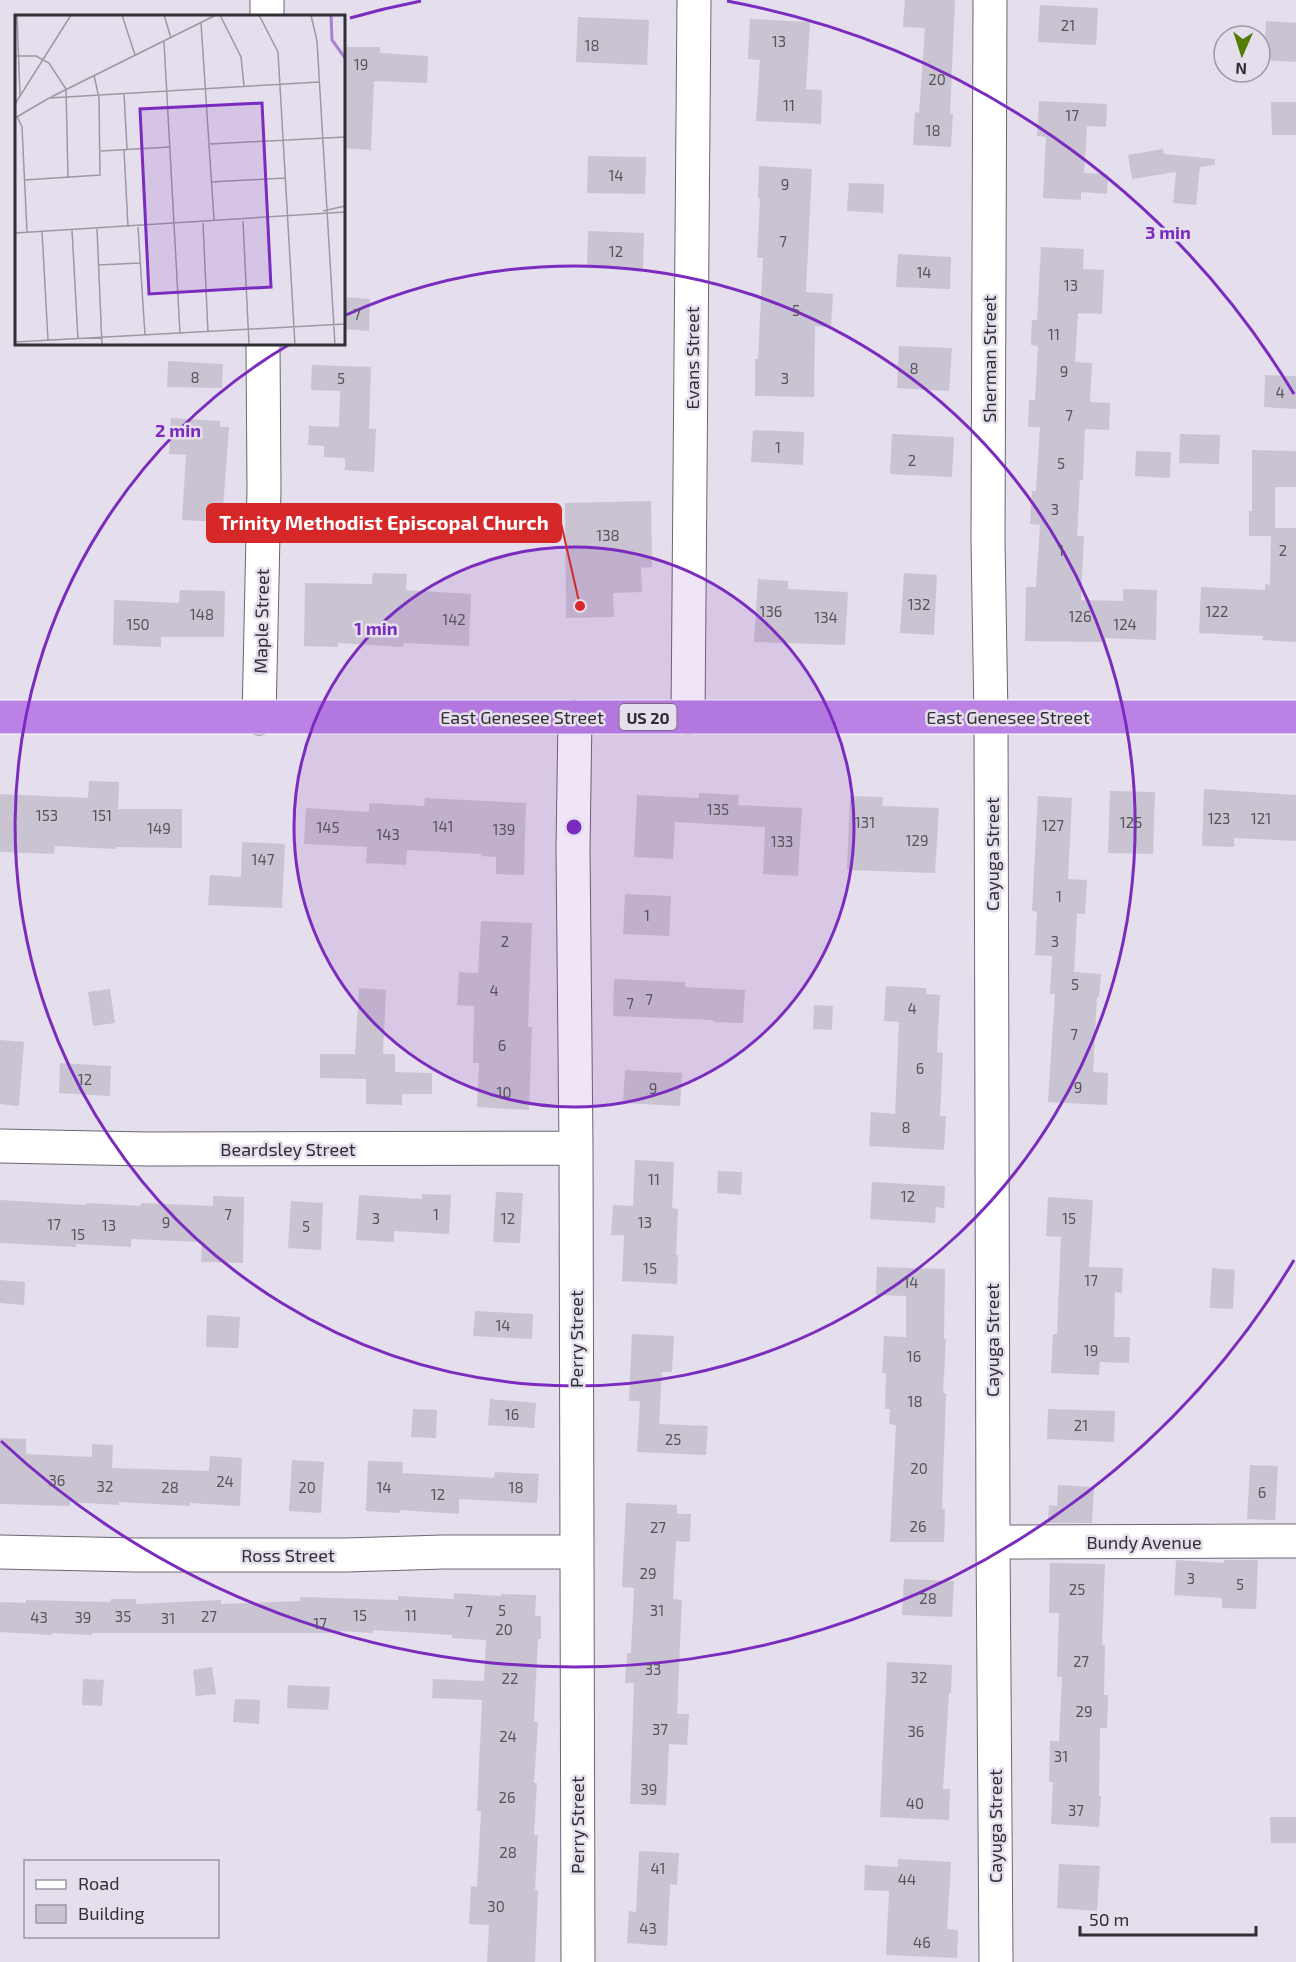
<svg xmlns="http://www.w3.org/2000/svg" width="1296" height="1962" viewBox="0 0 1296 1962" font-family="'Exo 2',sans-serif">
<rect width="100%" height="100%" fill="#e5deec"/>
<path fill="#cac3d1" d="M905,0H955L950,114H953L951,147L913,145L915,112L919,113L925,28L903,27Z
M1040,5L1098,8L1096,45L1038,42Z
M578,17L649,20L647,65L576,62Z
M750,19L810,22L806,89L822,90L821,124L756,121L760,60L748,59Z
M1266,21L1296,23V62L1264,60Z
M344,47H380V53L428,56L427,83L374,81L371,150L344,148Z
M1039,101L1107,104L1106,127L1087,126L1084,173L1108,174L1107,194L1081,192V200L1043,198L1046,137L1037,136Z
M1271,102H1296V135H1272Z
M1163,149L1164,154L1215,159V165L1200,167L1196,205L1173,203L1176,172L1132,179L1128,155Z
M588,156L646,157L645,194L587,193Z
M759,166L812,169L806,292L833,294L831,327L815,326L814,397L755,396V359H758L763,258H757L760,199L758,198Z
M849,183L884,184L883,213L847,211Z
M588,231L644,233L643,270L587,268Z
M1041,247L1084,249L1083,269L1104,270L1102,314L1078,313L1075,362L1092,363L1090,402L1110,403L1109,430L1085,429L1083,480H1080L1077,536H1084L1081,600L1123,601V589L1157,590L1156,640L1105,638L1104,642L1025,641L1026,587H1036L1040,525L1030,524L1032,491H1036L1040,427H1028L1029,400H1035L1038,346L1031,345L1032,320H1037Z
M898,254L951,257L950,289L896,287Z
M344,297L370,299L369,331L344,329Z
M899,346L952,348L949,391L897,388Z
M168,361L223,364L222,388L167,387Z
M312,365L371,367L369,429H376L374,472L345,470V458L324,457V446L308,445L309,426L339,427L340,391L311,390Z
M1265,375L1296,376V409L1264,407Z
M171,418L220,421V427H229L222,522L182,520L186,455L169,454Z
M753,430L804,432L803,465L751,462Z
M892,434L954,437L952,477L890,474Z
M1180,434L1220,435L1219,464L1179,463Z
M1252,450L1296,451V487H1275V528H1296V642L1262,640L1263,636L1199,633L1201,587L1265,590V584L1270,585L1271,536H1249V511H1252Z
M1136,451L1171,452L1170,478L1135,476Z
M651,501L652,567L641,568L642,592L613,593L614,617L566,618L565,503Z
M373,573L407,574L406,590L471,594L469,646L404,643L403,647L338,643V647L304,646L305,583L372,584Z
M904,573L937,575L934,635L900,633Z
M758,579L788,581V589L848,592L845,645L754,642Z
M180,590L225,591L224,637H161V647L113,645L114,600L179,603Z
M89,781L119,782L118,809H182V848L116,847V849L55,846L54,854L0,852V794L88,798Z
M1204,789L1296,795V841L1234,838V847L1202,846Z
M1110,791L1155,792L1153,854L1108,853Z
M699,793L739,795L738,805L802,808L798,876L763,874L765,827L675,822L673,859L634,857L637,795L699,798Z
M850,796L883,797L882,806L939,808L935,873L847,870Z
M1038,796L1072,798L1068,879L1087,880L1085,914H1077L1074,972L1101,974L1099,997H1097L1093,1072L1108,1073L1107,1105L1048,1102L1055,994H1050L1052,956L1035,955L1037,912L1032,911Z
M425,798L526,803L524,875L496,874V857L481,856V854L407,850L406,865L366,863L367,847L304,844L306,808L369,812V803L424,806Z
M242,842L285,844L282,908L208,905L210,875L241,877Z
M625,894L671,896L669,936L623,934Z
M481,921L532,923L528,1027H532L529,1110L477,1107L479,1063H473L474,1006L457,1005L459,972L478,973Z
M614,979L685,982V987L745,990L743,1023L713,1022V1020L613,1016Z
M886,986L926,988V994L940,995L937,1052L943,1053L940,1116H946L944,1150L869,1146L871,1112L895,1114L899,1022L884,1021Z
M359,988L386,990L383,1054H395V1072L432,1073V1094H402V1105L366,1104V1079L320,1078V1054H355Z
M110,989L115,1023L93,1026L88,992Z
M814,1005L833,1006L832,1030L813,1029Z
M0,1040L24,1042L19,1106L0,1104Z
M60,1063L111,1066L110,1096L59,1093Z
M625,1070L682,1073L680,1106L623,1103Z
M635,1160L674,1162L672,1208L678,1209L676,1255H678L677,1284L622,1281L624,1235H611L613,1205L633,1206Z
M718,1171L742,1172L741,1195L717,1193Z
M872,1182L945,1186L944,1208L936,1207L935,1223L870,1219Z
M496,1192L523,1193L520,1243L493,1242Z
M422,1194L451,1195L449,1234L394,1231V1242L356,1240L359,1195L422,1199Z
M213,1196L244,1197L243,1263L201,1262L202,1242L131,1239V1247L76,1244V1247L0,1243V1200L86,1205V1203L141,1206V1203L213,1206Z
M1048,1197L1093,1200L1089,1267L1123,1268L1122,1293L1115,1292L1114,1337H1130L1129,1363L1100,1362L1099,1375L1051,1373L1053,1334H1057L1061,1237L1046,1236Z
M291,1201L323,1203L321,1250L288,1248Z
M877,1267L945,1269L944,1339H946L943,1393H946L942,1509H945L944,1542H890L896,1425L889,1424L890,1409H885L886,1373H882L884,1336L906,1337V1296L876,1295Z
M1212,1268L1235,1270L1233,1309L1210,1308Z
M0,1280L25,1282L24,1305L0,1303Z
M475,1311L533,1314L532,1339L473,1336Z
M207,1315L240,1317L238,1348L206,1347Z
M632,1334L674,1336L672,1372H662L659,1424L708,1426L706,1455L637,1452L640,1401H629Z
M490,1399L536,1403L534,1428L488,1425Z
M413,1409L437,1410L436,1438L411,1437Z
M1048,1409L1115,1411L1114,1442L1047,1439Z
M0,1438L26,1439V1454L92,1457V1444L113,1445L112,1468L209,1471L210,1456L242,1458L240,1506L190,1503V1506L119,1502V1505L70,1502V1506L0,1504Z
M292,1460L324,1462L321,1513L289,1511Z
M368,1461L403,1462L402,1473L494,1478L495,1472L539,1474L537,1503L459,1499V1514L400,1510V1513L366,1511Z
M1250,1465L1278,1466L1275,1520L1247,1519Z
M1058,1485L1094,1487L1092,1523H1048L1049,1505L1057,1506Z
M626,1503L677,1505V1514H691L690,1542L676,1541L673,1599L682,1600L677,1714H689L687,1745L669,1744L666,1805L630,1804L634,1683H625L627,1653H631L634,1588L622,1587Z
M1176,1560L1224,1563V1560H1258L1256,1609L1222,1608V1598L1174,1595Z
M1050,1563L1105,1564L1102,1645H1105L1104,1695H1108L1107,1728H1100L1099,1796H1101L1099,1827L1051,1824L1053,1782H1049L1050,1741H1059L1062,1677H1057L1059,1613H1049Z
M904,1579L954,1581L952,1617L902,1615Z
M454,1593L501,1596V1594L536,1595L535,1616H541V1639H538L534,1721L538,1722L534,1783H537L534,1835H538L535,1890H538L535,1962H487L489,1925L469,1924L471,1886L477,1887L481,1811H477L482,1700L432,1698L433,1679L484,1681L486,1640L452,1638V1635L373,1630V1633L341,1631V1633H92V1635L53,1633L52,1635L0,1632V1602L26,1603V1600L111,1602V1599H136V1604L221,1600V1604L300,1601V1597L398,1600V1596L454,1599Z
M887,1662L952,1665L951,1693H949L943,1789H950L949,1820L880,1817Z
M212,1667L216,1694L196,1696L193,1670Z
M83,1679L104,1680L102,1706L82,1705Z
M288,1685L330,1687L328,1710L287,1708Z
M235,1699L260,1700L259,1724L233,1722Z
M1270,1817H1296V1843H1271Z
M639,1851L679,1853L677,1885L670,1884L667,1946L627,1943L629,1911L636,1912Z
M898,1859L951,1862L947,1929L958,1930L957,1958L886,1955L889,1891L864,1890L865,1865L898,1867Z
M1059,1864L1100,1866L1097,1911L1057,1908Z"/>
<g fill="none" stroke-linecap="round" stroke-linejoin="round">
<defs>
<path id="minor" d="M990,0L988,541L991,717L993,1542L996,1962
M267,16V0
M575,717L573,849L576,1148L578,1962
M688,717L694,0
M259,718L264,489L263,344
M0,1146L146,1149L576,1148
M993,1542L1296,1541
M0,1552L136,1555H346L443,1552H576"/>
<path id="highway" d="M0,717H1296"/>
</defs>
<use href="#minor" stroke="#6c6672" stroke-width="35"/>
<use href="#highway" stroke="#fff" stroke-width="35"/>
<use href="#minor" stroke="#fff" stroke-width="33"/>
<use href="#highway" stroke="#bb82e5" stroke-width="33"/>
</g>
<circle cx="574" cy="827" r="280" fill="#7b2cbf" fill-opacity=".12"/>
<g fill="none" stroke="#7b2cbf" stroke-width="3">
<circle cx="574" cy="827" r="280"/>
<path d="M346 315A560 560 0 1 1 290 344"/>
<path d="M1294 1260A840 840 0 0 1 1 1441M350 18A840 840 0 0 1 421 1M727 1A840 840 0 0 1 1294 394"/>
</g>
<g text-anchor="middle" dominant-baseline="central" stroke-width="5" stroke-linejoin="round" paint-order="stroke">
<g font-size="15" fill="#58545b">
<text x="1068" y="25">21</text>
<text x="779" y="41">13</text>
<text x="592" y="45">18</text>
<text x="361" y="64">19</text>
<text x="937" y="79">20</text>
<text x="789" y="105">11</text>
<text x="1072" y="115">17</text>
<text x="933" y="130">18</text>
<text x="616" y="175">14</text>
<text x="785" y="184">9</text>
<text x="783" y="241">7</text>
<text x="616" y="251">12</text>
<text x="924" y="272">14</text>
<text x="1071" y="285">13</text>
<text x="796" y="310">5</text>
<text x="357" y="314">7</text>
<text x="1054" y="334">11</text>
<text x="914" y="368">8</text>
<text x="1064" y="371">9</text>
<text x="195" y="377">8</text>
<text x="341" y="378">5</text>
<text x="785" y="378">3</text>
<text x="1280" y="392">4</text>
<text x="1069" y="415">7</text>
<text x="778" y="447">1</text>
<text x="912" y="460">2</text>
<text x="1061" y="463">5</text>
<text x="1055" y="509">3</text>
<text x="608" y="535">138</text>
<text x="1061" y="550">1</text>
<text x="1283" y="550">2</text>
<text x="919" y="604">132</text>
<text x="771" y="611">136</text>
<text x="1217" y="611">122</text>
<text x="202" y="614">148</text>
<text x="1080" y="616">126</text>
<text x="826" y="617">134</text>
<text x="454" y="619">142</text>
<text x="138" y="624">150</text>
<text x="1125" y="624">124</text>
<text x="718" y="809">135</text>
<text x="47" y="815">153</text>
<text x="102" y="815">151</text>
<text x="1219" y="818">123</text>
<text x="1261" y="818">121</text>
<text x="865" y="822">131</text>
<text x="1131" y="822">125</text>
<text x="1053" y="825">127</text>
<text x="443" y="826">141</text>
<text x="328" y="827">145</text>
<text x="159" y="828">149</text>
<text x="504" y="829">139</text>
<text x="388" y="834">143</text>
<text x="917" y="840">129</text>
<text x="782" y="841">133</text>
<text x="263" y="859">147</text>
<text x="1059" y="896">1</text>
<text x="647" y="915">1</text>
<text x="505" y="941">2</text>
<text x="1055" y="941">3</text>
<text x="1075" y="984">5</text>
<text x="494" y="990">4</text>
<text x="649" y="999">7</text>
<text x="630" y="1003">7</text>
<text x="912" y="1008">4</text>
<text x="1074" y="1034">7</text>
<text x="502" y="1045">6</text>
<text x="920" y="1068">6</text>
<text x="85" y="1079">12</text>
<text x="1078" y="1087">9</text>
<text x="653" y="1088">9</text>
<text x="504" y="1092">10</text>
<text x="906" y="1127">8</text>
<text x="654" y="1179">11</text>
<text x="908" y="1196">12</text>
<text x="228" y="1214">7</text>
<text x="436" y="1214">1</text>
<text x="376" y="1218">3</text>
<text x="508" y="1218">12</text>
<text x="1069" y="1218">15</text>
<text x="166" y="1222">9</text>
<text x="645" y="1222">13</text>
<text x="54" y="1224">17</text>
<text x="109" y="1225">13</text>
<text x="306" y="1226">5</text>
<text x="78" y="1234">15</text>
<text x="650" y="1268">15</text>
<text x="1091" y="1280">17</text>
<text x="911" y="1282">14</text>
<text x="503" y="1325">14</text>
<text x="1091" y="1350">19</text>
<text x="914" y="1356">16</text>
<text x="915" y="1401">18</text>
<text x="512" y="1414">16</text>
<text x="1081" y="1425">21</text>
<text x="673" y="1439">25</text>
<text x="919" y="1468">20</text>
<text x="57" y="1480">36</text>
<text x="225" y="1481">24</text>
<text x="105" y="1486">32</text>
<text x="170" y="1487">28</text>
<text x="307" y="1487">20</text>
<text x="384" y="1487">14</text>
<text x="516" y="1487">18</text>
<text x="1262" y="1492">6</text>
<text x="438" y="1494">12</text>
<text x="918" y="1526">26</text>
<text x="658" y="1527">27</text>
<text x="648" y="1573">29</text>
<text x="1191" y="1578">3</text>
<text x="1240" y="1584">5</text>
<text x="1077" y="1589">25</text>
<text x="928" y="1598">28</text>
<text x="502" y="1610">5</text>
<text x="657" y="1610">31</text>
<text x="469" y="1611">7</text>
<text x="360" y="1615">15</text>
<text x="411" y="1615">11</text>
<text x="123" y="1616">35</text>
<text x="209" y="1616">27</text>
<text x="39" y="1617">43</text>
<text x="83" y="1617">39</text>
<text x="168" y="1618">31</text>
<text x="320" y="1623">17</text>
<text x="504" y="1629">20</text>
<text x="1081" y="1661">27</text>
<text x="653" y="1669">33</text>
<text x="919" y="1677">32</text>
<text x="510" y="1678">22</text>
<text x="1084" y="1711">29</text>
<text x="660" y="1729">37</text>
<text x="916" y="1731">36</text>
<text x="508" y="1736">24</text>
<text x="1061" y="1756">31</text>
<text x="649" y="1789">39</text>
<text x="507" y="1797">26</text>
<text x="915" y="1803">40</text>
<text x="1076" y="1810">37</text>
<text x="508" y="1852">28</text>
<text x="658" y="1868">41</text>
<text x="907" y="1879">44</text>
<text x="496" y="1906">30</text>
<text x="648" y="1928">43</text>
<text x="922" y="1942">46</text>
</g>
<rect fill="#e5deec" stroke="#68646b" stroke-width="1.5" x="619.5" y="704" width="57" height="26" rx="4.5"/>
<g font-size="16" font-weight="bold" fill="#322f34">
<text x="648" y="717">US 20</text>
</g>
<g font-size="18" fill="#322f34" stroke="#e5deec">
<text transform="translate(692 358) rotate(-90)">Evans Street</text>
<text transform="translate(989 359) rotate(-90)">Sherman Street</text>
<text transform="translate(261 621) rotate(-89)">Maple Street</text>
<text x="522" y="717">East Genesee Street</text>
<text x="1008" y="717">East Genesee Street</text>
<text transform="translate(992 854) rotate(-90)">Cayuga Street</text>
<text x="288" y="1149">Beardsley Street</text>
<text transform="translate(576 1339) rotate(-90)">Perry Street</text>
<text transform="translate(992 1340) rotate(-90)">Cayuga Street</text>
<text x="1144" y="1542">Bundy Avenue</text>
<text x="288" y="1555">Ross Street</text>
<text transform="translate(577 1825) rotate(-90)">Perry Street</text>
<text transform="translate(995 1826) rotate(-90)">Cayuga Street</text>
</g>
</g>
<g transform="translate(15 15)">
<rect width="330" height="330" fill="#e5deec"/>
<path fill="none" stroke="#ac81ce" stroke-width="3" d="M316,0L317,25L330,43"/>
<path fill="none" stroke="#9d98a2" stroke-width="1.5" d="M2,0L5,80M107,0L120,40M149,0L156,23M205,0L226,42L229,71M244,0L263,37L280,330M296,0L302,26L320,330M186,8L199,205M149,27L165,318M0,41H21L34,48L51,74L53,163M109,78L112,134M36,82L201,0M0,89L56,0M2,101L7,112L12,217M0,103L34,83L304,67M195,129L330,122M109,135L113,212M86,136L155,132M9,165L85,160L84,83L79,60M196,167L270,163M308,196L330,191M228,206L234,330M188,208L193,317M123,212L130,320M82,214L87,330M57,215L63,324M27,216L33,325M0,218L330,197M83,250L125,248M0,327L330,309"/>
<path fill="#7b2cbf" fill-opacity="0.15" stroke="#7b2cbf" stroke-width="3" d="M247,88L256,272L134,279L125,94Z"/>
<rect width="330" height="330" fill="none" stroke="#322f34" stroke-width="3"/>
</g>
<circle cx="574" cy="827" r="9" fill="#7b2cbf" stroke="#e5deec" stroke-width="3"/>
<g font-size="18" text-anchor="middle" font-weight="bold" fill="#7b2cbf" stroke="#e5deec" stroke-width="5" stroke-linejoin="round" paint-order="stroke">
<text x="1168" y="239">3 min</text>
<text x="178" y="437">2 min</text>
<text x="376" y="635">1 min</text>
</g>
<path fill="none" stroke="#d62828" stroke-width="2" d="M580 606L561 523"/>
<circle fill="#d62828" stroke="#e5deec" stroke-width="2" cx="580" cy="606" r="6"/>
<rect fill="#d62828" stroke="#d62828" stroke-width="2" x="207" y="504" width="354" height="38" rx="6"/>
<g font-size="20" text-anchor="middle" font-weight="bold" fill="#fff">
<text x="384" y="530">Trinity Methodist Episcopal Church</text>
</g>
<rect x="24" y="1860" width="195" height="78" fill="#e5deec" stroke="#9d98a2" stroke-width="1.5"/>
<rect x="36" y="1880" width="30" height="9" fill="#ffffff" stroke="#9d98a2" stroke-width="1.5"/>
<text x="78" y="1890" font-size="18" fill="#322f34">Road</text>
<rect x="36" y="1905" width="30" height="18" fill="#cac3d1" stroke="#9d98a2" stroke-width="1.5"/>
<text x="78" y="1920" font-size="18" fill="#322f34">Building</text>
<g transform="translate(1242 54) rotate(183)"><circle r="28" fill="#e5deec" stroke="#9d98a2" stroke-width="1.5"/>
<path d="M0-4.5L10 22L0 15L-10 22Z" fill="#527d00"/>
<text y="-9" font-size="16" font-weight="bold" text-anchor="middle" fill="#322f34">N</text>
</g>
<path d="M1080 1926v9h176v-9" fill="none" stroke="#322f34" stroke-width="3"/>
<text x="1089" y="1926" font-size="18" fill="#322f34" stroke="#e5deec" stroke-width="4.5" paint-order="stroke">50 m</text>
</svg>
